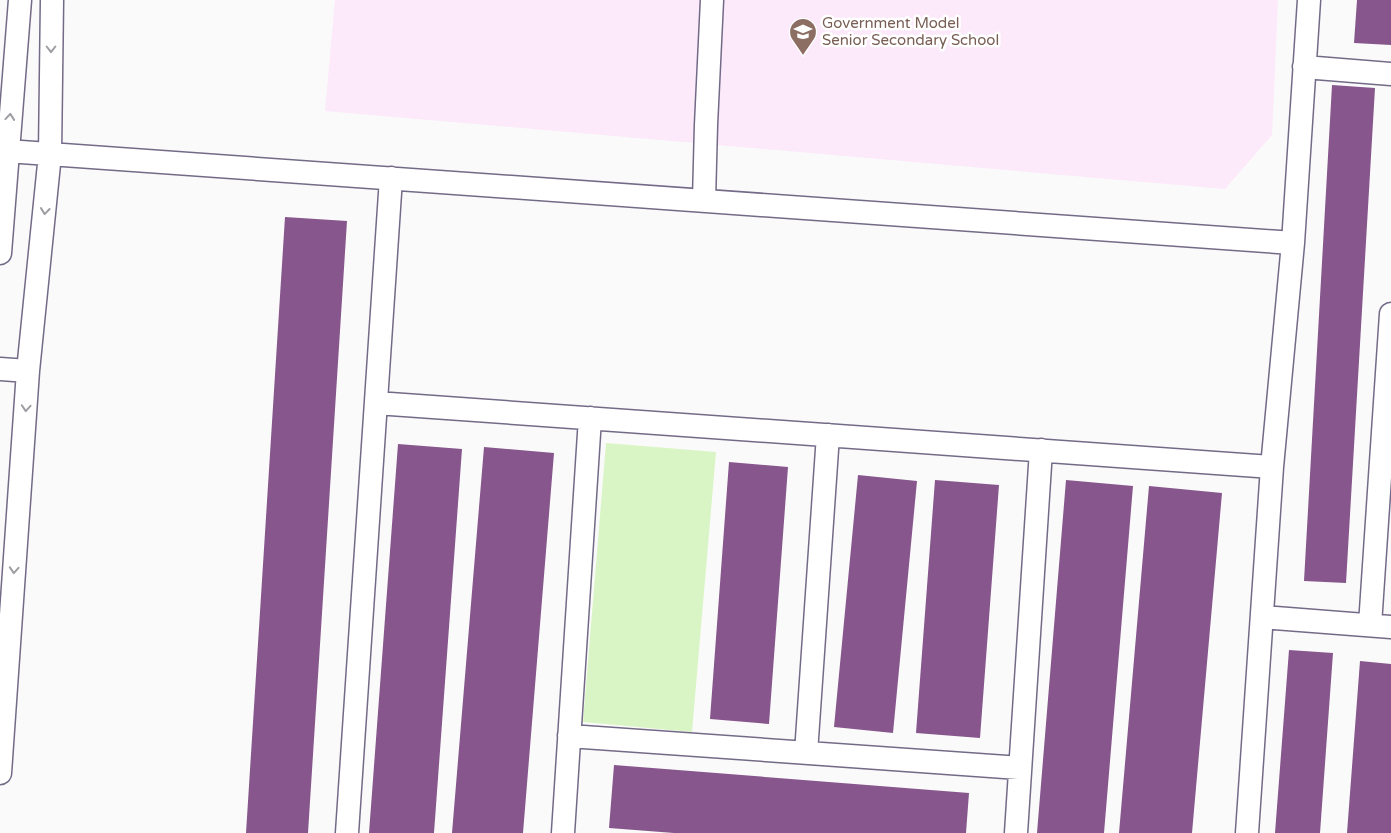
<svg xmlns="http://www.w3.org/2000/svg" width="1391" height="833" viewBox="0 0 1391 833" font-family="'Varela Round',sans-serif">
<rect width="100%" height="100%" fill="#fafafa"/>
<path fill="#fce9fa" d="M335,0H1278L1272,135L1225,189L325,111Z"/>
<path fill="#daf5c5" d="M606,443L716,452L692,732L583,722Z"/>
<path fill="#86568c" d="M1357,0H1391V45L1354,43Z
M1332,85L1375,88L1346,583L1304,581Z
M285,217L347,221L308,833H246Z
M398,444L462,449L434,833H369Z
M484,447L554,453L523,833H452Z
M729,462L788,467L769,724L710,719Z
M858,475L917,481L893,733L834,727Z
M935,480L999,485L980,738L916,733Z
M1066,480L1133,486L1104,833H1037Z
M1149,486L1222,493L1192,833H1119Z
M1289,650L1333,653L1320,833H1275Z
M1360,661L1391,664V833H1347Z
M614,765L969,793L966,833H674L609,828Z"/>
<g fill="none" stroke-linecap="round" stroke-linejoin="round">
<defs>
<path id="minor" d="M1304,67L1391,74
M7,151L1293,243
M704,200L706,125L712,0
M0,253L20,0
M0,369L28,371
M376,403L1272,467
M1262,617L1391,627
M1370,625L1391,314
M569,736L1020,768
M806,753L828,435
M0,773L28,371L50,154L52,0
M347,833L391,178
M563,833L590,418
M1016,833L1041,450
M1247,833L1272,467L1293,243L1309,0"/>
</defs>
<use href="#minor" stroke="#736a88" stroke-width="25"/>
<use href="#minor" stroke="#fff" stroke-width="22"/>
</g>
<defs><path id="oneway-chevron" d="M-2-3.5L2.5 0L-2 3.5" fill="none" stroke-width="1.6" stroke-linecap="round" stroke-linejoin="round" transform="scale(1.25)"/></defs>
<g stroke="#9f9da3">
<use href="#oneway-chevron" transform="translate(51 49) rotate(90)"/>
<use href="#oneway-chevron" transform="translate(10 117) rotate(-85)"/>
<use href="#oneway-chevron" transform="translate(45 211) rotate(96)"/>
<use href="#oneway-chevron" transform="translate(26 408) rotate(94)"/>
<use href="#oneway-chevron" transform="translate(14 570) rotate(94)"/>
</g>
<defs>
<symbol id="school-pin" viewBox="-11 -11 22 30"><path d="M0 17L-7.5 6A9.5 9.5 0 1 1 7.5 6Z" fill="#8d6e63" stroke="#fff"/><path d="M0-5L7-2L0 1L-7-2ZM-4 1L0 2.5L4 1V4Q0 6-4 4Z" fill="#fff"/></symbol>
</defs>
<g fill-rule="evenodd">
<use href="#school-pin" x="787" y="16" width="32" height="43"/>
</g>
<g text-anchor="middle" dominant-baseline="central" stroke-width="5" stroke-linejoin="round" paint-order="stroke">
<g font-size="15" fill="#785e54" stroke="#fff" text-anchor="start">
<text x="822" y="23">Government Model<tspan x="822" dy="17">Senior Secondary School</tspan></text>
</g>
</g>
</svg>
